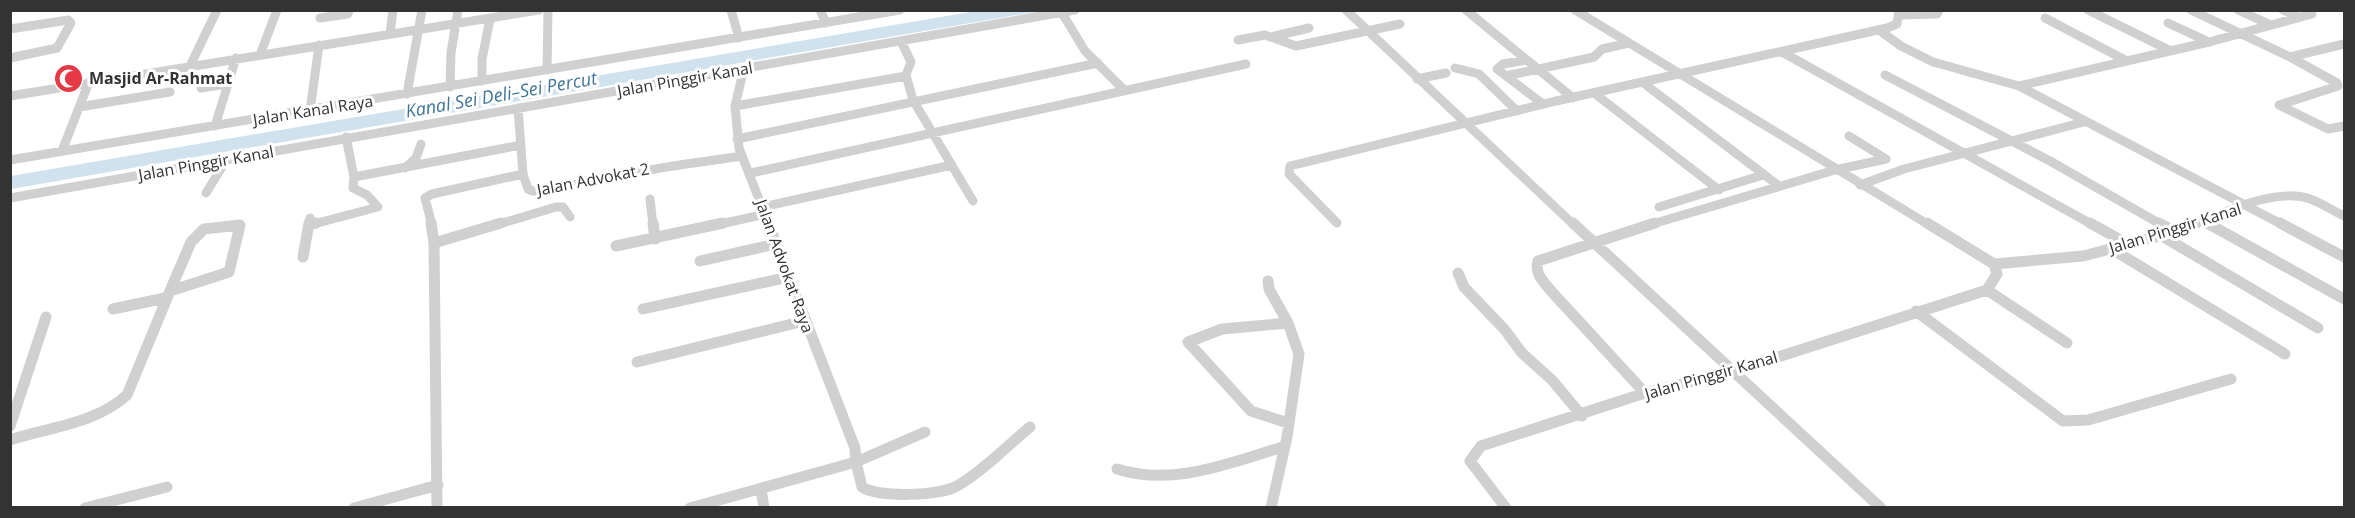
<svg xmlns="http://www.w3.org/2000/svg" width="2355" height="518" viewBox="0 0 2355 518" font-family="'Open Sans',sans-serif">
<rect width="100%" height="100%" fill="#fff"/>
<path fill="#cfe2ee" d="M976,11H1040L11,189V176Z"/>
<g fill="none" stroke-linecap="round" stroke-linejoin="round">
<path stroke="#d0d0d0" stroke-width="9" d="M731,10L739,38
M820,10L826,23
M1346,10L1574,225
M1466,10L1573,98
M1575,10L1929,225
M2088,10L2171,51
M2191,10L2290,57L2337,83L2338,86L2279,105L2328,129L2344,126
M2238,10L2271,25
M2283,10L2299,17
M1062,13L1085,51L1124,90
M1900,15L1937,14L1939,10
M320,18L348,14L349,10
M2045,18L2125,60
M2168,23L2209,42
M10,29L68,20L71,23
M1879,30L1901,46L1933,62L2019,86L2209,42L2312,14
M390,34L393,10
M1275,36L1309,28
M1238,40L1265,35L1296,46L1400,24
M901,41L911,62L906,75L913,100L973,201
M1782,52L2093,225
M260,55L277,10
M2290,57L2344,44
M10,58L57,48L71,23
M1527,60L1503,64L1497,69L1543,104
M190,66L217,10
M744,68L735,106L739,148L769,225
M1455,68L1479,74L1517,111
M547,70L548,10
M1885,75L2050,161L2162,225
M1506,76L1594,57L1602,49L1629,43
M1417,79L1446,73
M482,81V59L490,19
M1642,82L1779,186
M2019,86L2283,225
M450,87L451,53L458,10
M201,88L226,84
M1594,93L1719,190
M407,94L422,10
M10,96L539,10
M735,106L906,76
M79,107L170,92
M518,108L523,174L528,189C540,196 560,188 573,185C629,172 685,164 742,156
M310,111L319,45
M215,126L236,58
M1849,136L1886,159
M737,139L1098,63
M62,151L89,82
M10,160L900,10
M405,168L416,158L421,144
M751,173L1246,64
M354,177L521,145
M1860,185L1904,169L2084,122
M206,193L227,159
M10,198L1075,10
M650,199L653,225
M762,207L952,165
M1659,207L1763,175
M2203,221L2210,225
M1337,223L1289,174L1290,166L1556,101L1887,28L1897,24L1899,10
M309,225L310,218
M310,225L378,207L367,195L353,188L354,177L346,137
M432,225L425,198L432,194L523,174
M496,225L556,207H563L570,217
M716,225L766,214
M1649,225L1835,170L1886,159
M2193,225C2225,212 2276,187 2310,199C2322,203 2333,211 2344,216"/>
<path stroke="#d0d0d0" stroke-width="11" d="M431,223L434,243L437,508
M653,223L655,239
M1573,223L1881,508
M2090,223L2126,243
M2159,223L2175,232
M2207,223L2344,299
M2280,223L2344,257
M240,225L229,272L170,291L191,242L204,229Z
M309,225L316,223
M2162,236L2318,328
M434,243L501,223
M616,246L723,223
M2110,248L2285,354
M303,257L309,223
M700,261L776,244
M1994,264L2083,256L2175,232L2197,223
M1458,273L1464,287L1505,330L1522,353L1552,380L1582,416
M1268,281L1269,289L1288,323L1299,354L1287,437L1271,508
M1987,290L2067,343
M113,309L165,298
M643,309L789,277
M1916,311L2063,421L2088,420L2231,379
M1288,323L1222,329L1188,342L1251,411L1288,423
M637,362L804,321
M1645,393L1552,292C1544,282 1534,274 1538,261L1655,223
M10,426L46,317
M925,432L856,462L862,487C878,498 940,496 957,486C982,472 1008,445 1030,427
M10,440C50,427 95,424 127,395L170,291
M1117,469C1173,487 1229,463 1283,447
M761,489L764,508
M85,508L167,487
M354,508L438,485
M690,508L856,462L855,448L768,223
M1506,508L1470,461L1481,446L1645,393L1731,372L1987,290L1997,274L1994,264L1927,223"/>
</g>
<defs>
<symbol id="mosque-disc" viewBox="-11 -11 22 22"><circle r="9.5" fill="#e63946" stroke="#fff"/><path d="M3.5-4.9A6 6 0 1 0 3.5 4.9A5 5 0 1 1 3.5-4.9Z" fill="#fff"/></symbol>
</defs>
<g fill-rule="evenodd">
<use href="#mosque-disc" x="52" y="62" width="33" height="33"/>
</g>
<g text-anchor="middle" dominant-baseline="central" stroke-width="6" stroke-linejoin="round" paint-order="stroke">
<g font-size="16" font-weight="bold" fill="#333" stroke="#fff" text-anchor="start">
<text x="89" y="78">Masjid Ar-Rahmat</text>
</g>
<g font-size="16" fill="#333" stroke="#fff">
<text transform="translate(685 79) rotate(-10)">Jalan Pinggir Kanal</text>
<text transform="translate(313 110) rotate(-9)">Jalan Kanal Raya</text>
<text transform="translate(206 163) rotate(-10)">Jalan Pinggir Kanal</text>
<text transform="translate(593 179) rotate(-11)">Jalan Advokat 2</text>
<text transform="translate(2175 228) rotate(-17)">Jalan Pinggir Kanal</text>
<text transform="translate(785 266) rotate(70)">Jalan Advokat Raya</text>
<text transform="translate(1711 375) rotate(-16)">Jalan Pinggir Kanal</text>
</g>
<g font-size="18" font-style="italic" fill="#3f7597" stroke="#fff">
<text transform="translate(501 94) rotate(-10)">Kanal Sei Deli–Sei Percut</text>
</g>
</g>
<rect width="2355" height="518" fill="none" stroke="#333333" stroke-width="24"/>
</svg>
